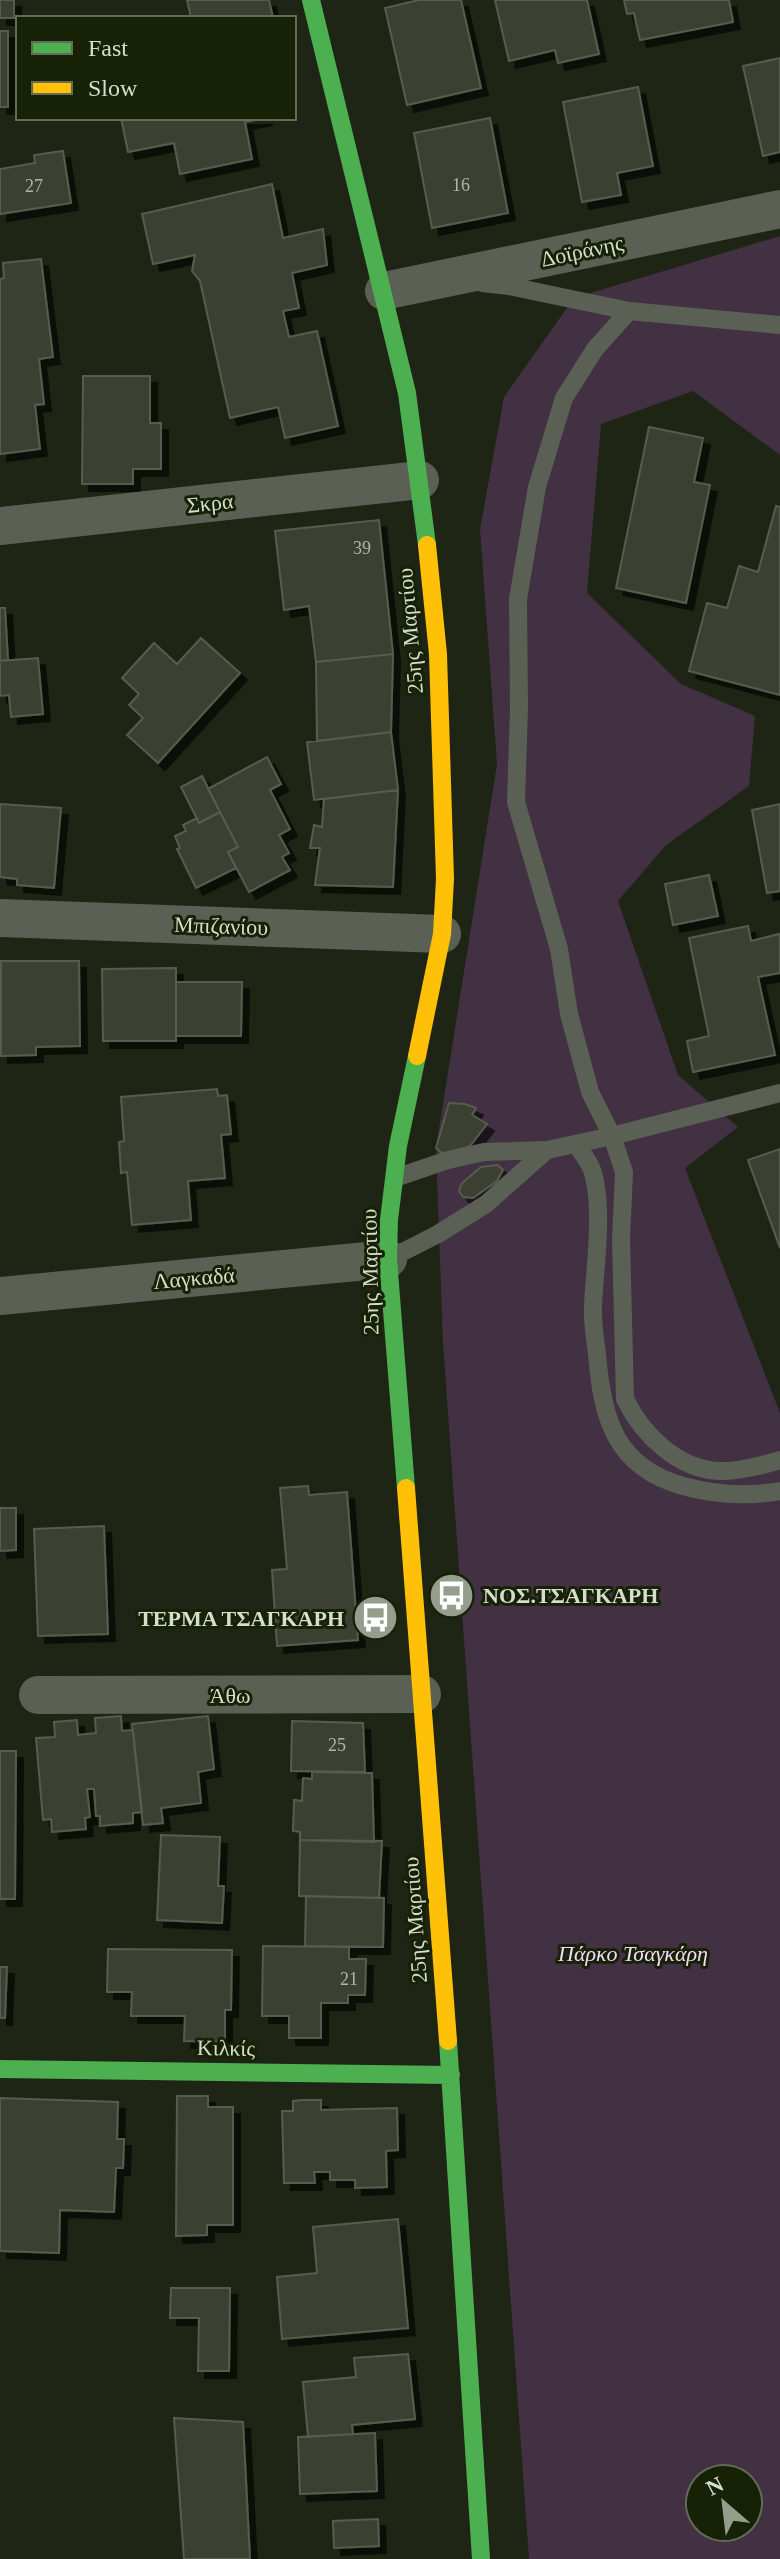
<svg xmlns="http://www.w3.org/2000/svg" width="780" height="2559" viewBox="0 0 780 2559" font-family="'Times New Roman',serif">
<defs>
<filter id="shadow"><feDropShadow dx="7" dy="7" stdDeviation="0" flood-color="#0009"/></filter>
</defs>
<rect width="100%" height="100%" fill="#1e2515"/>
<path fill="#413143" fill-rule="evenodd" d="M780,236V455L693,391L601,424L587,593L681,684L755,716L749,786L666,845L618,901L678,1075L738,1127L685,1168L780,1413V2559H529L443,1343L436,1148L497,764L480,529L504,397L574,298ZM700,2479H748V2527H700Z"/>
<path fill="#3a4033" stroke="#565d4f" stroke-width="2" filter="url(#shadow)" d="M0,0H14V18H0Z
M187,0H269L273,18H191Z
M419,0H461L481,88L407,105L385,8Z
M495,0H587L599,54L558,63L555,50L509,61Z
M624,0H729L733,22L640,40L634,13L627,14Z
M0,31H8V107H0Z
M780,58V152L763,156L743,66Z
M638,87L653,166L617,173L621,195L582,202L563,102Z
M121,118H266L245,122L252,159L180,174L174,143L128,152Z
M490,118L508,213L432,228L414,133Z
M63,151L71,203L0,214V169L35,163L34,155Z
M272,184L283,238L323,229L327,265L292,273L299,308L283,311L289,337L317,331L338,426L285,438L278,407L230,418L200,281L192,271L195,255L153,264L142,214Z
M41,259L53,357L39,359L44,404L35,405L40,449L0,454V279L4,278L3,263Z
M83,376H150V423H161V469H133V484H82Z
M649,427L703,438L694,482L710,485L686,603L616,588Z
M776,506L780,507V695L689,671L707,603L727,608L739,566L758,572Z
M379,520L393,654L316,662L309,606L284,610L275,531Z
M0,608H5L8,660L0,661Z
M201,638L240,673L158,763L127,735L143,718L129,705L139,694L122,678L154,643L177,664Z
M393,654L391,732L317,741L316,662Z
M38,658L43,714L11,717L9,695L0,696V661Z
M391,732L398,790L314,800L307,742Z
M267,757L281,784L270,790L290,829L279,835L289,853L282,857L290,870L249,892L228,852L238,847L208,789Z
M202,776L220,812L199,823L181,787Z
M398,790L393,887L315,885L320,848H310L314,825L322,827L324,799Z
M0,804L61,808L54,888L17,885V879L0,877Z
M780,804V891L767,893L752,810Z
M220,812L238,847L228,852L236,868L196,888L177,849L180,848L175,836L186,831L183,825L197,818L199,823Z
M709,875L718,916L673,925L665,884Z
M748,926L751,941L779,934L780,937V973L758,977L775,1055L693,1072L687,1041L709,1036L689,938Z
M1,961H79L80,1046L36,1047V1055L1,1056Z
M176,968V1041H103L102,969Z
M176,982H242L241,1036H176Z
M217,1089L218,1096L227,1095L231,1134L221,1135L225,1178L188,1181L191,1220L132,1225L127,1172L121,1173L119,1142L124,1141L121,1097Z
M449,1103L465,1104L476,1108L472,1115L487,1124L470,1146L444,1155L436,1148Z
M780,1149V1248L748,1160Z
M498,1165L503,1170L497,1181L473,1198L463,1197L459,1191L462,1183L481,1167Z
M308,1486L309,1495L347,1492L358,1640L277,1646L272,1570L287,1569L280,1488Z
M0,1508H16V1550L0,1551Z
M104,1526L108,1634L38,1636L34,1529Z
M121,1716L122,1731L133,1730L142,1812L133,1813V1823L100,1826V1816H96L94,1789H87L90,1817L85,1818L86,1829L52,1832L51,1819L43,1820L36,1738L55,1737L54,1722L77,1720L78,1735L96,1733L95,1718Z
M208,1716L214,1769L198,1772L201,1803L161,1808L163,1823L143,1825L132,1724Z
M292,1721L363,1723L365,1772L291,1771Z
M0,1751H16L15,1899H0Z
M312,1772L372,1773L374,1842L300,1840V1832L293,1831L294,1800L302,1801L303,1778L312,1779Z
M161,1835L220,1837L218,1886H224L222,1923L157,1920Z
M300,1840L382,1841L379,1898L299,1896Z
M306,1896L384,1898L383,1947L305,1946Z
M263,1946L349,1947V1959H366L365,1995H348V2003H321V2038H289V2016H262Z
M108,1949L232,1950L231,2010H225V2042L184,2041L185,2016H131L132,1992H107Z
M0,1967H7L5,2018H0Z
M177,2096H208V2107H233V2225H207V2235L176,2236Z
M0,2098L118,2102L117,2139H124L123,2168H116L114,2212L60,2210L59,2253L0,2251Z
M303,2100H321V2110L397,2108L398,2150L386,2151L387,2187L355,2188V2180H330V2172H314L315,2183H284L282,2111H293V2101Z
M398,2219L408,2328L282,2339L277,2277L317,2273L313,2227Z
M171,2288H230L229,2371H198L199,2318H170Z
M408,2354L415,2419L352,2425L353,2434L308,2437L303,2382L356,2377L354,2358Z
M174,2418L243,2422L250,2559H184Z
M375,2433L377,2491L300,2494L298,2437Z
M378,2519L379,2546L334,2548L333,2521Z"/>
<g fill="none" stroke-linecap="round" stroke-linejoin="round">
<path stroke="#5a6054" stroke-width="18" d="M482,283L509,286L629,311L780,325
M629,311L595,349L564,398L537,487L518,599L519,708L516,802L559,949L569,1014L590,1092L612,1136L624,1172L621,1239L625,1399C642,1434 677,1469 719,1471C734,1472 765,1465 780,1460
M576,1144C581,1152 589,1161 592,1170C604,1206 595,1267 593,1305C592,1321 595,1338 597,1354C602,1418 615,1467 683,1486C716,1495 746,1497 780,1491
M395,1178L448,1160L484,1152L547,1150L612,1136L780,1093
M389,1259L438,1234L486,1204L547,1150"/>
<path stroke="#5a6054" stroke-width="38" d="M384,291L780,209
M0,526L420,480
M0,918L442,934
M0,1296L388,1259
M38,1695L422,1694"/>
<path stroke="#4caf50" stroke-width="18" d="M311,0L407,393L427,545
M406,1488L388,1259L389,1220L398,1146L417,1056
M448,2041L481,2559
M0,2069L451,2075"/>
<path stroke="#ffc107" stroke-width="18" d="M417,1056L442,934L445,879L438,654L427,545
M406,1488L448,2041"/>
</g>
<defs>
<symbol id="bus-disc" viewBox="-11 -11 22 22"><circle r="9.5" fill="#959d8d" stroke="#162106"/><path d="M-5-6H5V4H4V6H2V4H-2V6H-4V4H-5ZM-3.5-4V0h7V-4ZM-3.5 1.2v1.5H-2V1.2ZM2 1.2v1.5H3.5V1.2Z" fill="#fff"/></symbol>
</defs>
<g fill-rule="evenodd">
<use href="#bus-disc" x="426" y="1570" width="51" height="51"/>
<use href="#bus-disc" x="350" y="1592" width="51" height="51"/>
</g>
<g text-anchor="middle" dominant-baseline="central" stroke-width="6" stroke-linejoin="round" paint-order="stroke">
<g font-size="18" fill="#aeb6a6">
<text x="461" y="185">16</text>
<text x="34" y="186">27</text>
<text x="362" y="548">39</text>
<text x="337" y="1745">25</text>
<text x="349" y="1979">21</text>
</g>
<g font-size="22" fill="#d5ddcd" stroke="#162106">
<text transform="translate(582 251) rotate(-12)">Δοϊράνης</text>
<text transform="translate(210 503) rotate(-6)">Σκρα</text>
<text transform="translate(410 631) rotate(-95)">25ης Μαρτίου</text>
<text transform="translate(221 926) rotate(2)">Μπιζανίου</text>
<text transform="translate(370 1272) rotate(-91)">25ης Μαρτίου</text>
<text transform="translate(194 1278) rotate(-5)">Λαγκαδά</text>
<text x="230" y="1695">Άθω</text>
<text transform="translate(415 1920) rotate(-94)">25ης Μαρτίου</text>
<text transform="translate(226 2048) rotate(1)">Κιλκίς</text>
</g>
<g font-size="22" font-weight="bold" fill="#d5ddcd" stroke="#162106" text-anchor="start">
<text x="483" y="1595">ΝΟΣ.ΤΣΑΓΚΑΡΗ</text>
<text x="344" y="1618" text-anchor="end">ΤΕΡΜΑ ΤΣΑΓΚΑΡΗ</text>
</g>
<g font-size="22" font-style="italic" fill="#f4d9f8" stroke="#162106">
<text x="633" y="1953">Πάρκο Τσαγκάρη</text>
</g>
</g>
<rect x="16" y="16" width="280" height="104" fill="#162106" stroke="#626c56" stroke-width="2"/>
<rect x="32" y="42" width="40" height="12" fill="#4caf50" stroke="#626c56" stroke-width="2"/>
<text x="88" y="56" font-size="24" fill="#d5ddcd">Fast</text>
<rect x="32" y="82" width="40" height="12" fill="#ffc107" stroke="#626c56" stroke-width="2"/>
<text x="88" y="96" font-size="24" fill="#d5ddcd">Slow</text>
<g transform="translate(724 2503) rotate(332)"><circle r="38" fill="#162106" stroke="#626c56" stroke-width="2"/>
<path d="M0-6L14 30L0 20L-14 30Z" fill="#959d8d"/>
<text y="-12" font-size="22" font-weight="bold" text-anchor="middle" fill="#d5ddcd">N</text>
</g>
</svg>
